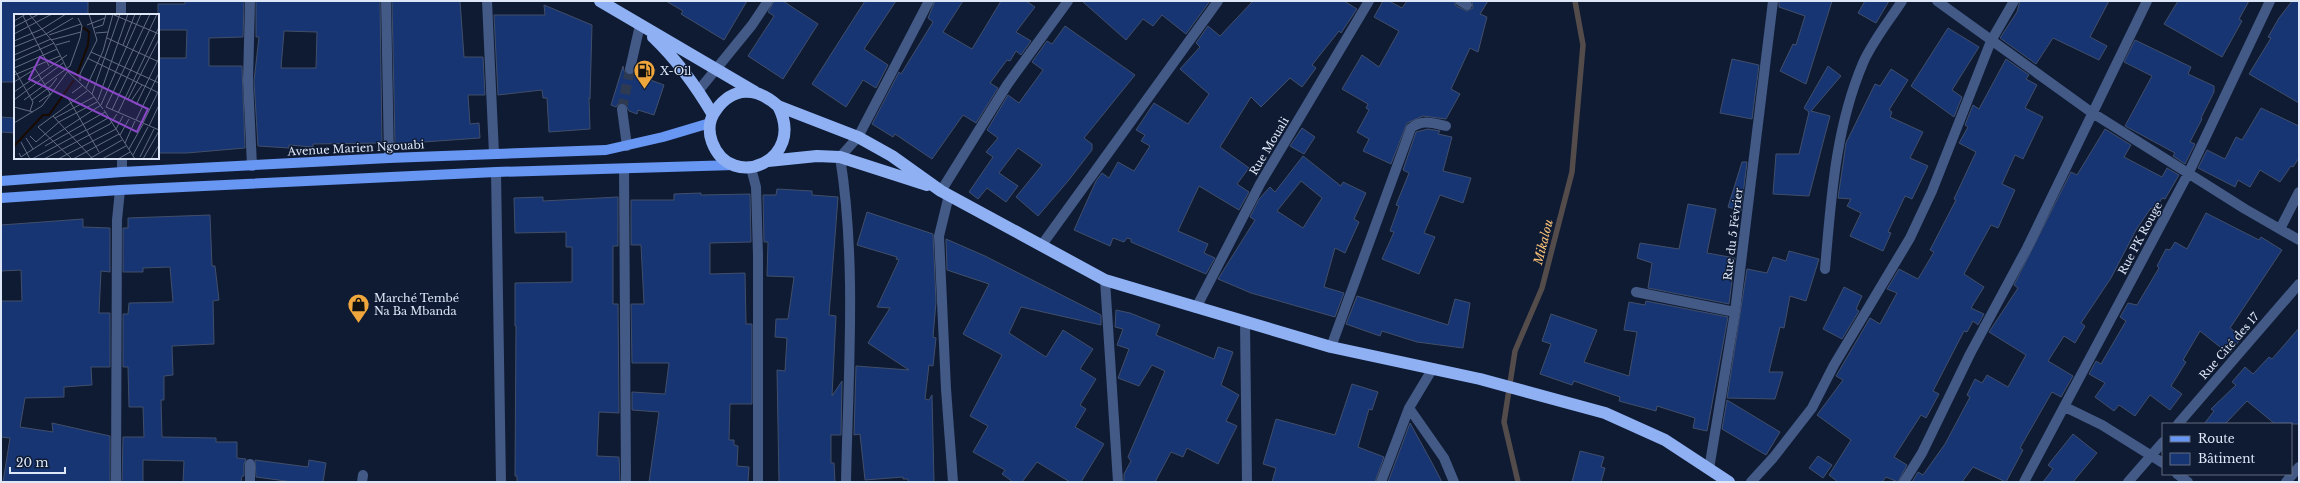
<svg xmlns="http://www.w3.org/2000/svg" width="2300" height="483" viewBox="0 0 2300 483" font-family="'Libre Baskerville',serif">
<rect width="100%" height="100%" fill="#0f1b33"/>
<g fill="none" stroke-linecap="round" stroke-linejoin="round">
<path stroke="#544c4a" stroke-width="5.5" d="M1518,482L1504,422L1515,351L1542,288L1572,172L1583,45L1575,1"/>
</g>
<path fill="#183573" stroke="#404e69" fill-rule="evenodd" d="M1,1H88V15H15V82H1Z
M185,1H244L243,37L209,38V66H242L245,148L187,153H158V58H186L187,30H158V4H185Z
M256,1H380L382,143L313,144V147L289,145V148L258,146L254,81L259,37H256ZM284,31L317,32L316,68H281Z
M392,1H460L464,57H483L485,95H468L470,124L479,123L480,138L395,144Z
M666,1H747L724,40L681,14L683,11Z
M774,1H783L818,24L783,79L748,56L774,16L768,12Z
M865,1H896L864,49L888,65L876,88L863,80L846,107L812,84Z
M935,1H963L943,32L972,49L1001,1H1026L1035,7L1016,32L1031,41L1021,55L1016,51L1010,61L1007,60L990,83L998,88L976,123L963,115L932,159L895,134L893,137L872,124L899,72L901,74L933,22L928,18Z
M1082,1H1210L1186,34L1162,15L1153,26L1143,19L1126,40Z
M1253,1H1344L1357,9L1341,33L1339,31L1312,65L1316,68L1302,87L1290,78L1261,107L1251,97L1220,147L1249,168L1237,184L1249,192L1239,210L1199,186L1178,231L1208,244L1204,253L1215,258L1206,274L1131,242V239L1127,238L1124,242L1113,238L1110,246L1074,230L1096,181L1102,173L1109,178L1118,162L1134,171L1150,146L1141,141L1145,135L1136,130L1154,103L1188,124L1209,94L1180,69L1200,47L1196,43L1208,26L1220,36Z
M1383,1H1389L1402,8L1407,1H1454L1456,6L1467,11L1473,8L1472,1H1488L1480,14L1487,17L1478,52L1470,48L1451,89L1460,94L1446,119L1423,116L1407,123L1391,164L1363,151L1369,139L1357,132L1369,110L1366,108L1368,104L1342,89L1362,55L1379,67L1399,31L1374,17Z
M1779,1H1832L1806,84L1780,71L1793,44L1796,45L1805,16L1779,7Z
M1865,1H1889L1876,23L1858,13Z
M2020,1H2109L2090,37L2107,46L2099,60L2053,38L2036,64L2000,38L2017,12Z
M2178,1H2249L2239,19L2242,21L2222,57L2164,24Z
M2292,1H2299V103L2249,74L2271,38L2268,37L2279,18Z
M544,5L592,25L590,99L589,98L590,129L549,132L547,98H543L542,90L498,95L494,15H545Z
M1065,26L1135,75L1084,138L1092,144V150L1068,181L1038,216L1016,197L1042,165L1018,148L999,173L1018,186L1006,202L987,188L978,199L969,192L993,157L986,152L998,138L987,130L1008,95L1019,103L1043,70L1032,62L1047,41L1052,44Z
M1948,28L1979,47L1952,90L1962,97L1954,117L1911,86Z
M2135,40L2191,67L2188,74L2214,86V92L2201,118L2202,119L2190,142L2195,144L2185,164L2173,156L2175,153L2125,126L2152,76L2124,62Z
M1732,59L1759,65L1752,119L1720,113Z
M2006,59L2029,75L2026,79L2037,85L2025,108L2043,117L2023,159L2015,155L2002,184L2015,190L1998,228L1991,225L1964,274L1984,287L1971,308L1984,314L1978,325L1973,321L1967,332L1964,331L1933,391L1939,394L1926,418L1921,415L1894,457L1907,465L1898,482L1886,477L1882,482H1838L1829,475L1851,440L1817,415L1843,380L1836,376L1870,318L1880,324L1897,293L1887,289L1899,269L1918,279L1934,252L1930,250L1956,200L1954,199L1976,152L1959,143L1968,127L1965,125L1973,105L1979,109Z
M623,66L624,71L628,75H632L636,71L649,75L648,79L664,85L654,115L638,110L637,114L629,111L624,103L618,104L616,107L611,105Z
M1828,66L1841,76L1811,111L1830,116L1809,196L1773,194L1776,154H1799L1809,112L1804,108Z
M1891,69L1908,80L1889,110L1892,112L1890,117L1923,132L1910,158L1928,166L1912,199L1905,196L1888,232L1891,233L1883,251L1850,236L1861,213L1847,206L1851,199L1838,198L1846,143L1875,84L1880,86Z
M2261,108L2299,126V158L2293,167L2291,166L2280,182L2260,170L2250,187L2238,180L2235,187L2198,168L2207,150L2225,159L2236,137L2242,140Z
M1,117L15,118V133L1,132Z
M1302,128L1315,137L1304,154L1290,146Z
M1428,129L1440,131L1438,134L1452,137L1443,171L1471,178L1463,203L1440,195L1424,233L1435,237L1419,274L1382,259L1394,232L1390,231L1399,206L1396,205L1409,173L1403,170L1416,132Z
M2105,129L2131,145L2124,157L2162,177L2167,168L2179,175L2165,199L2162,198L2155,210L2151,208L2136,230L2111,278L2081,323L2085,326L2075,343L2064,336L2048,361L2073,376L2061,397L2052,392L2020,448L2023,450L2006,482L1973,467L1962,482H1912L1918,472L1923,475L1945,444L1970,397L1967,395L1975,379L1982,383L1987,375L2008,387L2026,355L1989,332L2018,288L2014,285L2071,172L2077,175Z
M1303,156L1341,186L1343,182L1366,193L1354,219L1359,222L1345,253L1335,248L1324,287L1344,293L1335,317L1251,293L1218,279L1255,220L1250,217L1259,199L1270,187L1275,192ZM1301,181L1322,198L1303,228L1277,211Z
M1742,162H1747L1741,211L1728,207Z
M777,189L812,191V195L838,197L829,315L836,316L832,396L842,381L841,435H831V463H834L835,482H779L777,370L785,371L787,338L775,337L776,319H788L794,277L767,276L768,242H764L763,195H776Z
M701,193V195L750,194L751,242L710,243V274L745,273L746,324H752V404H730L729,440H734V445L738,446L737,466L749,467L748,482H649L659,412L632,410V392L665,394L669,363H632L631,304H644L641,245H631V200H674V194Z
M543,197V201L618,197V246H613V304H618L619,413L599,412L597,456L619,457L620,482H517V476H515L516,326H515V283L572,282V247H566V232L515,233L514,198Z
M1688,204L1716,209L1707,253L1735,258L1729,304L1648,288L1652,263L1637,258L1640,243L1679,249Z
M867,212L933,234L936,302L933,337L936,338L933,366L929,365L925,399L929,400L932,395L934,482H908V479H903V477L865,480L860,434L854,435L856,366L909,370L868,343L890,308L877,307L899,260L896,259L897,257L857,245Z
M2206,213L2259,240L2261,237L2282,250L2230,328L2242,337L2229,354L2200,331L2183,360L2186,362L2171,386L2182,394L2170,410L2150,395L2135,416L2119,405L2114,411L2095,397L2105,383L2089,374L2096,361L2101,364L2126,321L2120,317L2128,303L2137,305L2159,268L2157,266L2166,249L2170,250L2175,242L2187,249Z
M210,215L212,266H215L219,300L213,301L214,344L172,346L173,375L164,376V400H161L162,437L216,438V442H237V458L246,459L244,464V476H242L241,482H183L184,461L143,460V482H122L123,437H144L143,407H129L128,367H123V314H128L129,303L173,302L170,267L143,268V272H123V228H128V218Z
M83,219V227L110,228V272L101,271L99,313H110V367H91L92,385L64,387V397L25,398L20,427L53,432L52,423L110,436V482H3L10,438L1,437V301H22L21,270L1,271V225Z
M946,239L985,256L1101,315V325L1021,307L1009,333L1046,357L1063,330L1093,349L1080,369L1096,379L1080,405L1086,409L1075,427L1104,444L1081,482H1070L1037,462L1022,482H1013L1002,474L1005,470L973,452L988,426L970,416L1002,355L963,334L989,284L947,270Z
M1789,251L1819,259L1806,301L1790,296L1784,328L1780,327L1769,372H1783L1775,399L1727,398L1747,269L1767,273L1773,257L1786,261Z
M1844,287L1862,296L1856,309L1859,311L1842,339L1823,329Z
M1357,296L1448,325L1455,299L1470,303L1463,348L1417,342L1382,331L1380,336L1346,324Z
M1646,301L1728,317L1707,431L1693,428L1695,418L1657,406L1656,411L1619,401L1620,397L1574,381L1572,385L1540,374L1551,344L1542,341L1551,314L1597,330L1584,362L1629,376L1637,332L1624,330L1629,302L1645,305Z
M1116,310L1130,313L1160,325L1156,335L1214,359L1218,347L1233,352L1221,385L1239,395L1226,421L1237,426L1218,464L1187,448L1183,457L1171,452L1155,482H1124V474L1131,461L1128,457L1165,371L1152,365L1139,386L1118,378L1129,349L1117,345L1123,329L1115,327Z
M2299,328V424H2275L2247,401L2225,424H2204L2214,411L2211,409L2236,385L2232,382L2245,367L2253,374L2269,357L2272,359Z
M1352,384L1378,392L1372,410L1369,409L1358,447L1384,457L1375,482H1272L1276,468L1263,464L1276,419L1335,435Z
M1727,400L1780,432L1766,455L1722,429Z
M1410,423L1431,461L1442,482H1388Z
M2073,434L2097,453L2073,482H2043L2053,469L2048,465Z
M1580,451L1604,457L1601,467L1605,468L1601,482H1572Z
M1818,456L1832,465L1823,478L1809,468Z
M255,460L308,467L309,460L326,463L323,482H293L256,477Z"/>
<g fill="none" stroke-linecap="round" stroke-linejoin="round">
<path stroke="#2e3a51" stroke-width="10" stroke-dasharray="10 5" stroke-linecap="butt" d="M622,109L630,69"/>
<path stroke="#435986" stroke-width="10" d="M121,1V15
M250,1L248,81L252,166
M386,1L389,158
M487,1L494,154
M1460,1L1467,5
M1937,1L2091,112L2245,209L2299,240
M630,69L640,25
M699,90L752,25L768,1
M622,109L627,146
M122,158V172
M751,168L756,187L758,255V482
M624,169L626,482
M496,172L501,482
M941,191L1007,85L1068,1
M949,195L939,236L946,389L953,482
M2280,229L2299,192
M1041,246L1218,1
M1825,269C1831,200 1835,129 1863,63C1872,42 1889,21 1902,1
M1105,280L1118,482
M1636,292L1735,312
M1196,308L1260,184L1369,1
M1245,323L1247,482
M1331,347L1411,128C1422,119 1433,123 1446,126
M2065,407L2102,425L2163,463
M1409,408L1444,458L1454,482
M2178,424L2299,284
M1709,469L1735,312L1773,1
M2177,474L2188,482
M116,482L117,220L120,190
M250,482V464
M362,482L363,475
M846,482C848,375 857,262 840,157L858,137L929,1
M1381,482L1409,408L1433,368
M1751,482L1773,458L1812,408L1834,365L1910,238L1932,191L1991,41L2014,1
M1904,482L1922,453L1970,354L2027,248L2147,1
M2024,482L2189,172L2270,1
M2128,482L2163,442
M2286,482L2299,467"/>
<path stroke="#6896f3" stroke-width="10" d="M1,181L122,172L389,158L606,150L663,137L710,123
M1,198L120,190L496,172L735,165"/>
<path stroke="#8fb1f4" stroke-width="12" d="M600,1L755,92
M653,37C677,60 696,86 713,115
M778,106C807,160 731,193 712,142C708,131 709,119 716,110C733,86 757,87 778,106L858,137L892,156L941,191L1105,280L1331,347L1480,379L1605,413L1665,440L1729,482
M768,161L817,156L840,157L927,185"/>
</g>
<defs>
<symbol id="fuel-pin" viewBox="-11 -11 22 30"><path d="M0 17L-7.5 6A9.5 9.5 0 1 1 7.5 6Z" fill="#efa73d" stroke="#0f1b33"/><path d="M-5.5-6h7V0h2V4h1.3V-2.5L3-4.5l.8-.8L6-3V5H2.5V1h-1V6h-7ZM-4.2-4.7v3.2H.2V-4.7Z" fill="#111"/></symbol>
<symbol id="shop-pin" viewBox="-11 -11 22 30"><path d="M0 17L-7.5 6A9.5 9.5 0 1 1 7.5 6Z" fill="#efa73d" stroke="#0f1b33"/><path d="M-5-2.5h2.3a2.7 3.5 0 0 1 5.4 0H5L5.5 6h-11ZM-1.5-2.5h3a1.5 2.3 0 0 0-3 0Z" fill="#111"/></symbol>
</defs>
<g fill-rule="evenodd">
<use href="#fuel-pin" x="632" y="58" width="25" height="34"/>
<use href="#shop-pin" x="346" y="292" width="25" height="34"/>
</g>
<g text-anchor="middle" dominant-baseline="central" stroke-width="3" stroke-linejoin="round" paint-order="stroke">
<g font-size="11" fill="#dee7f8" stroke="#0f1b33" text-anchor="start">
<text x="660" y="71">X-Oil</text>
<text x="374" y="298">Marché Tembé<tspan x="374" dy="13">Na Ba Mbanda</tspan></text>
</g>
<g font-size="11" fill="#dee7f8" stroke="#0f1b33">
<text transform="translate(1269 146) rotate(-59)">Rue Mouali</text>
<text transform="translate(356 148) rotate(-3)">Avenue Marien Ngouabi</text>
<text transform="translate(1733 234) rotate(-83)">Rue du 5 Février</text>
<text transform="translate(2140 238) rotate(-62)">Rue PK Rouge</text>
<text transform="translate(2229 346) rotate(-49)">Rue Cité des 17</text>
</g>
<g font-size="12" font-style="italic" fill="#fcc276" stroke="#0f1b33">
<text transform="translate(1543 242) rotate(-76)">Mikalou</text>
</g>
</g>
<g transform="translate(14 14)">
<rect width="145" height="145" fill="#0f1b33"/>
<path fill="none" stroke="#190a00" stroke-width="2" d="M62,63L74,31L75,18L69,13M0,132L29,101H35L60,66"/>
<path fill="none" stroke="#626d82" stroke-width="1" d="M15,0L40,29L55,59L78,80L89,95M98,0L145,20M9,2L35,52M0,7L12,0M73,11L91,4L92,0M0,13L25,0M80,14L89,11L91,4M82,19L94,18M0,20L38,0M32,20L59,4M35,21L67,10M93,24L145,48M37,26L67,18M0,27L28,15L52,0M42,31L56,27M109,31L121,0M0,33L32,20M77,38L145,69M0,41L37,25M73,44L145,79M0,47L40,29M20,53L37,81M0,54L43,35M0,55L19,88L16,97M0,61L46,42M66,67V60L83,26L75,0M0,68L21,55M72,74L89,37L99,0M0,78L53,41M58,79L69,71M78,80L106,0M54,84L85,138M114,85L145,25M0,86L49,49M10,86L56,52L66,24L68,12L64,4M18,86L37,72L43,64M84,86L114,0M117,87L128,71M25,88L36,80M122,91L145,44M0,93L19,98M92,93L136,0M92,93L145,116M90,96L121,145M98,96L143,0M104,99L145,13M39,102L79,145M41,104L80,83M122,106L145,59M0,109L28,92L54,57M129,109L145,76M135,112L145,91M73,116L94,104M106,121L115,105M16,122L22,128L45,108L83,88M12,124L19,135M7,128L16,145M111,129L121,107M31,132L91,98M115,135L129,110M5,139L7,143L10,141L87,91L127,0M119,141L134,113M126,143L140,115M18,145L72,116M30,145L96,110L103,100M44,145L102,115L109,102M58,145L24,113L73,77M59,145L105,120M75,145L108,126M88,145L112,132M104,145L116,138M129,145L145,117M137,145L145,131"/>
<path fill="#8a48c8" fill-opacity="0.15" stroke="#8a48c8" stroke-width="2" d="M26,43L134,95L123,118L15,65Z"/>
<rect width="145" height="145" fill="none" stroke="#dee7f8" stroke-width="2"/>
</g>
<rect width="2300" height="483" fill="none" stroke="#dee7f8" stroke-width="4"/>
<rect x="2162" y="423" width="130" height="52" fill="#0f1b33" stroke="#626d82"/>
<rect x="2170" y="436" width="20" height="6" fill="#6896f3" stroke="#626d82"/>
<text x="2198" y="443" font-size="12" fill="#dee7f8">Route</text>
<rect x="2170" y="453" width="20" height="12" fill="#183573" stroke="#626d82"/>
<text x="2198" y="463" font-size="12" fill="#dee7f8">Bâtiment</text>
<path d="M10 467v6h55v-6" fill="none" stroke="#dee7f8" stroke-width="2"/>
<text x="16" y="467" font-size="12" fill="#dee7f8" stroke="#0f1b33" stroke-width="3" paint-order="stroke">20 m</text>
</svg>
